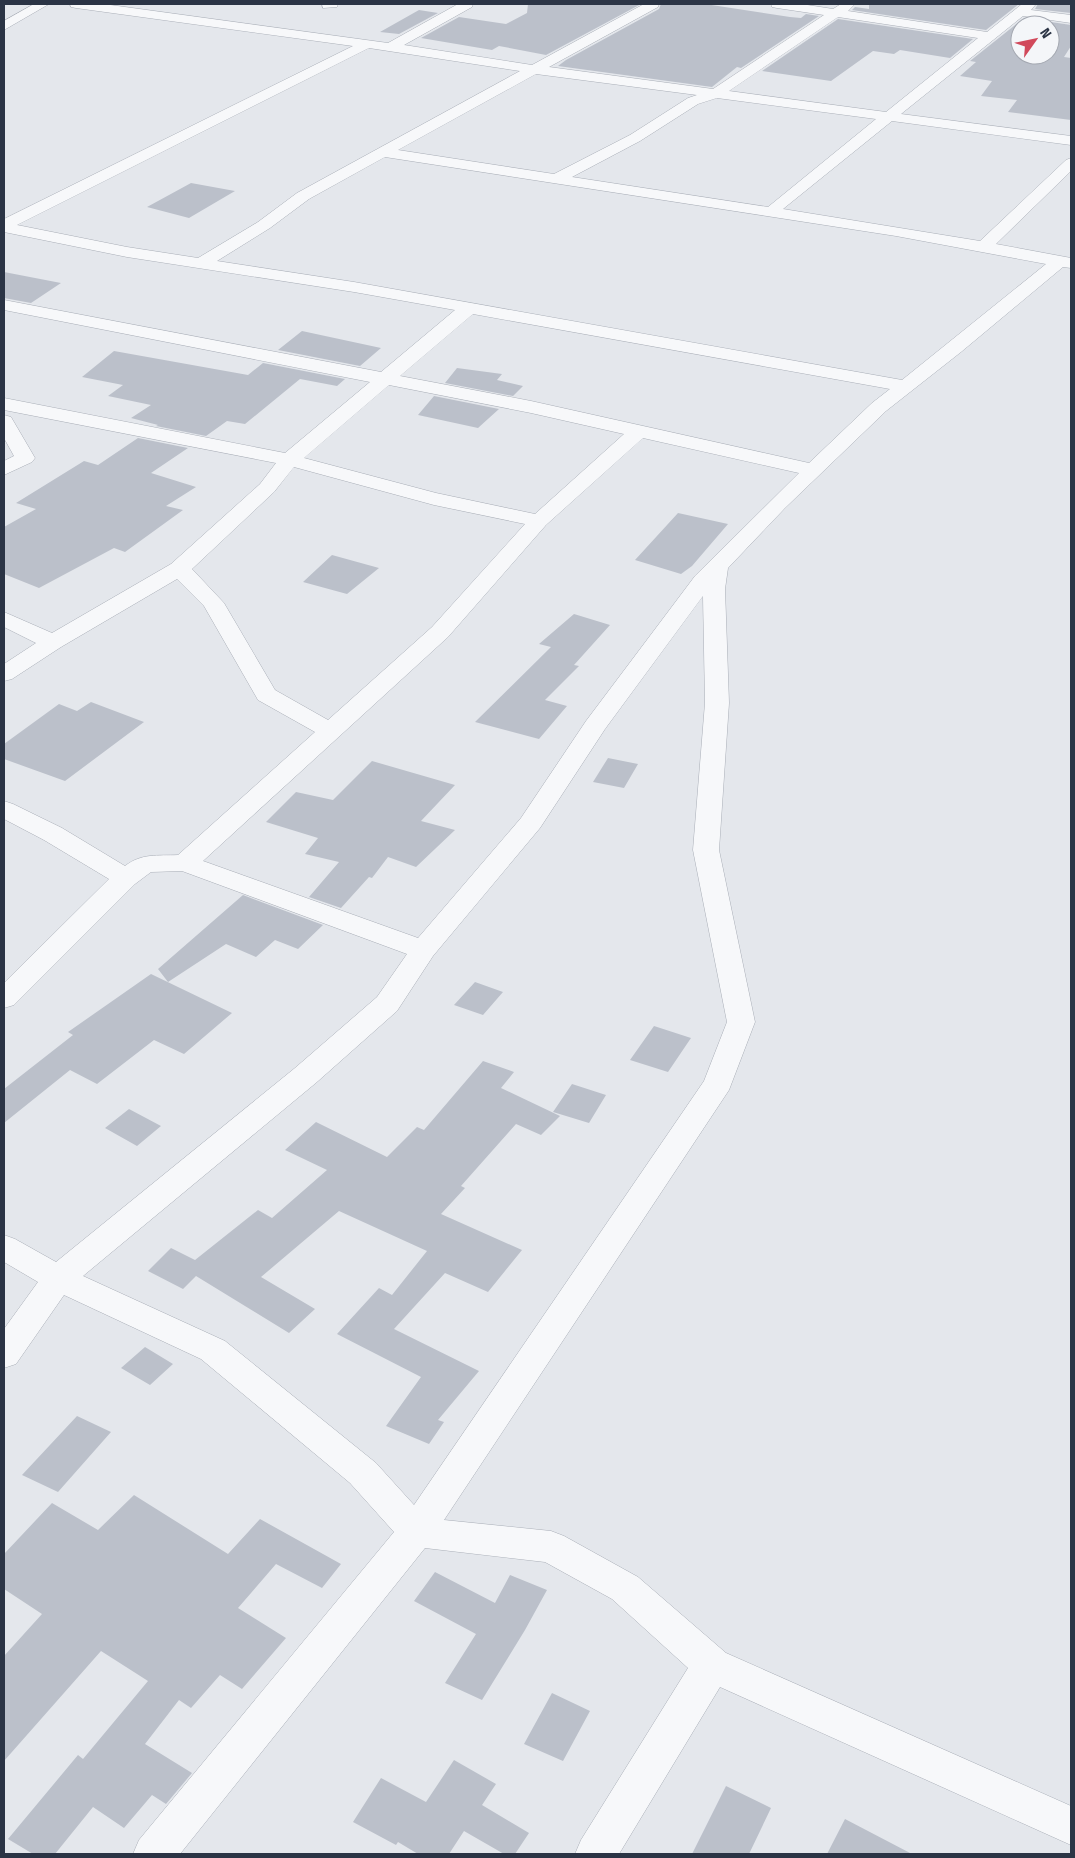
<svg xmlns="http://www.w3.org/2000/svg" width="1075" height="1858" viewBox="0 0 1075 1858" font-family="'Fira Sans Condensed',sans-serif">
<rect width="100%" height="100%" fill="#e4e7ec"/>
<path fill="#bbc0ca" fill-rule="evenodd" d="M528,4H641L546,55L499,46L492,50L421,38L459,17L506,24L527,13Z
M661,4H705L790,17L801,18L806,14L819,16L741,68L737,67L712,87L558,66L566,60L659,9Z
M869,4H1019L986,30L852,10L855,7L869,9Z
M1038,4H1071V13L1035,9Z
M419,10L438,13L399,34L380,32Z
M1024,18L1071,25V46L1064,57L1071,58V120L1008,112L1017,100L981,96L992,81L960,76L976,62L970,61ZM1020,25H1050V55H1020Z
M838,19L973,39L950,58L900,50L894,54L873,51L831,81L762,71Z
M191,183L235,191L189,218L147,207Z
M4,272L61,283L31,303L4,298Z
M302,331L381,348L360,366L278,350Z
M114,351L248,375L263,363L345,379L337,386L300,379L245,424L227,421L206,436L156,426L158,425L131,418L151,405L108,396L123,385L82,377Z
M457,368L502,374L497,380L523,386L513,396L445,383Z
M434,396L499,409L478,428L418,415Z
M138,438L188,448L151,473L196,487L166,506L183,510L125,552L114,548L39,588L4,574V527L36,509L16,503L84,461L98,465Z
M678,513L728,524L692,566L681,574L635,560Z
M332,555L379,568L347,594L303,582Z
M574,614L610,625L574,665L579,666L545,700L567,706L539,739L475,722L551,647L539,644Z
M91,702L144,722L65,781L4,759V744L59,704L77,711Z
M608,758L638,764L624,788L593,782Z
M372,761L455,785L421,821L455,830L416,867L388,857L372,878L369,877L341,908L309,897L339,862L305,854L318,838L266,822L296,792L333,800Z
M243,895L323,925L298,949L275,940L256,957L226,944L168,982L158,969Z
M151,974L232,1013L184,1054L154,1040L97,1084L70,1070L4,1123V1089L73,1035L68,1032Z
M475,982L503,992L483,1015L454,1005Z
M654,1026L691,1038L668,1072L630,1060Z
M483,1061L514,1072L501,1088L560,1116L541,1135L516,1124L461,1186L465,1188L441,1214L522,1250L488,1292L445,1273L394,1329L479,1371L438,1420L444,1422L429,1444L386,1426L421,1377L337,1334L379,1288L392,1295L427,1251L339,1211L261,1277L315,1309L289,1333L196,1276L183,1289L148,1271L171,1248L195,1260L258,1210L272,1218L327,1170L285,1150L316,1122L387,1157L417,1127L424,1130Z
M572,1084L606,1095L589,1123L553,1112Z
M129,1109L161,1126L137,1146L105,1128Z
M145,1347L173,1364L150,1385L121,1368Z
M77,1416L111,1432L58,1492L22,1475Z
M134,1495L228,1554L260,1519L341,1564L322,1588L276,1564L238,1608L286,1638L242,1689L220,1675L191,1708L179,1700L145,1744L192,1773L166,1804L152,1795L124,1828L93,1807L55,1854H33L8,1839L78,1755L83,1759L148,1681L101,1651L4,1761V1656L42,1614L4,1589V1554L52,1503L98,1530Z
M435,1572L495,1603L510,1575L547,1590L525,1630L482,1700L445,1683L476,1634L414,1601Z
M552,1693L590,1711L563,1761L524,1744Z
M454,1760L496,1784L482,1805L529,1833L515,1854H504L464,1831L449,1854H418L398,1842L396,1845L353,1822L381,1778L426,1802Z
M726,1786L771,1808L749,1854H692Z
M845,1819L912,1854H827Z"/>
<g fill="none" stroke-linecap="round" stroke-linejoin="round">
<defs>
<path id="minor" d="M34,4H49L4,30V21Z
M70,4H103L388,43L458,4H473L472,7L404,45L532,65L644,4H659L658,7L549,67L713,89L824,15L777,8L772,7L771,4H801L833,9L841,4H855L848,11L987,32L1022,4H1036L1031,10L1071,15V23L1023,16L901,114L1071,136V145L892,121L783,209L980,241L1066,160L1071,158V171L996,244L1071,258V268L1063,267L961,352L886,411L785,508L728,568L725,589L729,703L719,850L755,1022L729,1090L444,1520L551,1531L564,1536L638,1577L726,1653L1071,1806V1845L720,1687L619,1854H575L581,1840L688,1668L612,1599L545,1562L425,1548L180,1854H133L139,1840L394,1532L350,1483L201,1359L64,1295L16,1364L4,1368V1329L38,1282L4,1262V1235L15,1239L56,1262L295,1068L377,997L407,954L182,871L151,872L135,884L14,1005L4,1008V983L109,879L44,840L4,819V801L13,804L62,828L125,866C142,853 157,856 178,855L315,732L258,700L204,606L177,579L61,647L12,679L4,681V664L36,643L4,627V612L52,633L171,564L260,484L276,463L4,410V398L285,453L370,382L4,310V300L381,372L455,310L354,292L127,257L4,232V219L353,46L76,8L71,7ZM838,17L978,38L886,112L729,91ZM369,48L520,71L297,193L258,222L198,258L127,247L17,225ZM536,74L697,95L688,98L630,135L554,174L398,150ZM717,98L876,119L768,207L572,177L640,141L698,104ZM385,157L896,236L1046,264L902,380L354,282L217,261L270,228L309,199ZM473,314L890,389L872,403L809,463L531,401L400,376ZM389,385L531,413L624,434L535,514L436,493L304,458ZM643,438L799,473L695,576L586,721L521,818L418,938L203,861L448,637L546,525ZM294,467L434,505L525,524L432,627L328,720L275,690L224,603L192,569L274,492ZM703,596L705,703L693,850L727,1022L704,1081L414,1505L376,1463L225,1341L83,1276L317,1082L397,1011L433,956L540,828L605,729Z
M322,4H338L337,7L323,8Z
M4,415L11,417L35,458L32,462L4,475V461L14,456L4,438Z"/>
</defs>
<use href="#minor" stroke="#a9aeb7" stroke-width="1"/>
<use href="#minor" fill="#f7f8fa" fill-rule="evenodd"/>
</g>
<rect width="1075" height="1858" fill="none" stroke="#2b3445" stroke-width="10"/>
<g transform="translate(1035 40) rotate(57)"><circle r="24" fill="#f4f6f9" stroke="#a4a8b1"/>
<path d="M0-4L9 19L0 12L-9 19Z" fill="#d1495b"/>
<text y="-8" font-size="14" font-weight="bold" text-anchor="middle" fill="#2b3445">N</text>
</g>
</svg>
